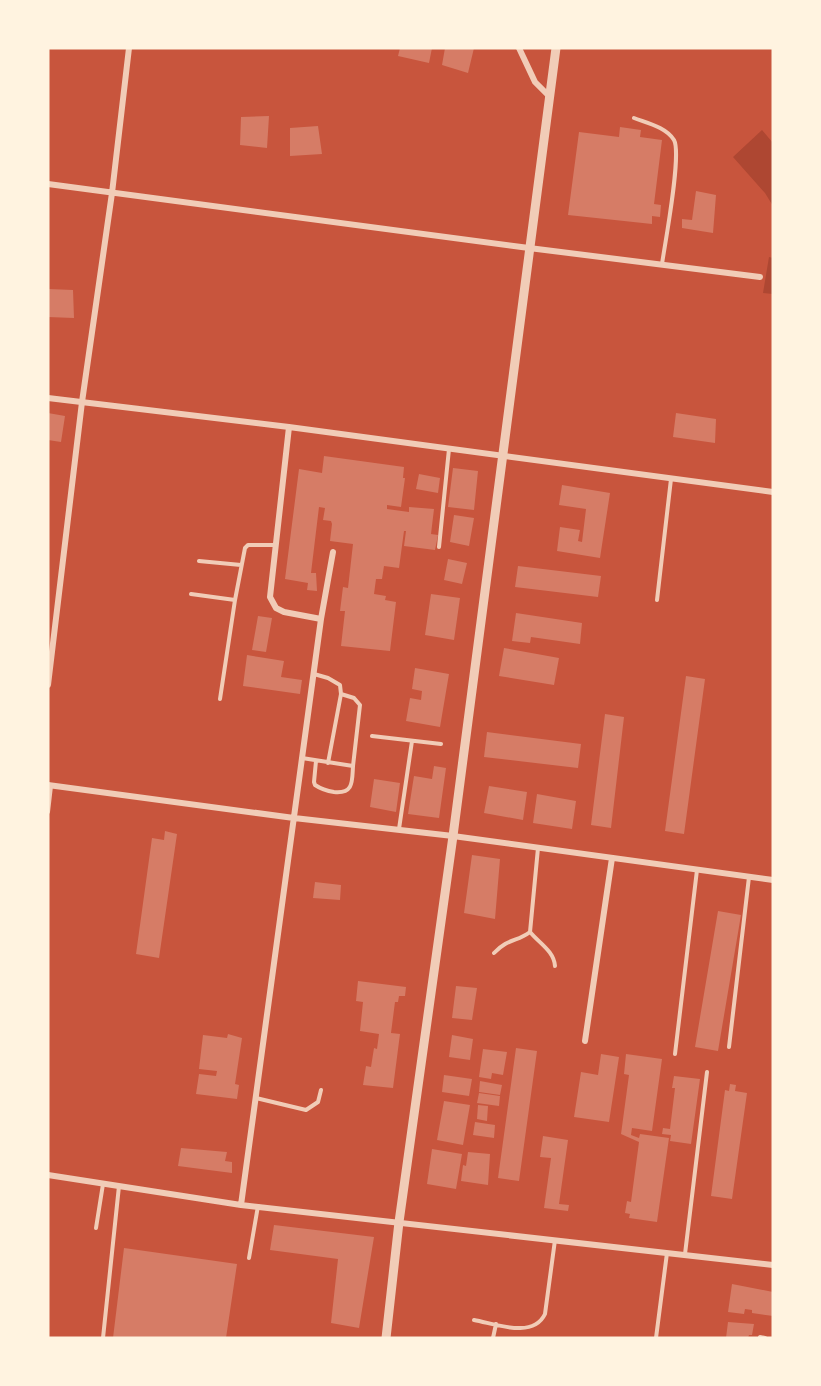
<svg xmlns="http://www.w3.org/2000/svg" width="821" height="1386" viewBox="0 0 821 1386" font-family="'PT Sans',sans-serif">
<rect width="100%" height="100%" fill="#c8553d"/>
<path fill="#ae4732" d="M762,130L773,143V206L765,193L733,157Z
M769,257L773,258V294L763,293Z"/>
<path fill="#d67c66" d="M400,48H432L429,63L398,56Z
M445,48H474L468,73L442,65Z
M269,116L267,148L240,145L241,117Z
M318,126L322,154L290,156V128Z
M620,127L641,130L640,137L662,140L654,204L661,205L660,217L652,216V224L568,215L579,132L619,137Z
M696,191L716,195L713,233L682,228V219L692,220Z
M48,289L73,290L74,318L48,317Z
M48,413L65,416L61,442L48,440Z
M676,413L716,419L715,443L673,437Z
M324,456L404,467L403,478H405L401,507L387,505V509L409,512V507L434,509L431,534L438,535L435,550L404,546L406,531H404L399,568L384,566L382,579H376L374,594L386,596L385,600L396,602L390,651L341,646L345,611H340L343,587L348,588L353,544L330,541L332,524L331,521L323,520L325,508L319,507L311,573H316L317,591L307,590L308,583L285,579L299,469L322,473Z
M453,468L478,471L474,510L448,507Z
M419,474L440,478L438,493L416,489Z
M562,485L610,493L600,558L557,551L560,527L580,530L578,541L582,542L586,509L559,505Z
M454,515L474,518L469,546L450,542Z
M448,559L467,563L462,584L444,580Z
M518,566L601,576L598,597L515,587Z
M431,594L460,598L454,640L425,635Z
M516,613L582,623L580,644L531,637L530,643L512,641Z
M258,616L272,618L266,652L252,650Z
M504,648L559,658L554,685L499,676Z
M247,655L284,661L281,677L302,680L300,694L243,686Z
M415,668L449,674L440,727L406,721L410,698L421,700L422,691L412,689Z
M686,676L705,679L684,834L665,831Z
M605,714L624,717L611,828L591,825Z
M487,732L581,744L578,768L484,757Z
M434,766L446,768L439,818L408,814L414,776L432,779Z
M374,779L400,783L396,812L370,807Z
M489,786L527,792L523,820L484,813Z
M537,794L576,801L572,829L533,823Z
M165,831L177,834L159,958L136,954L152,838L164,840Z
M472,855L500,859L495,919L464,913Z
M315,882L341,885L340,900L313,898Z
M718,911L741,915L718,1051L695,1047Z
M358,981L406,987L405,996H399L398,1002H395L391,1033L400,1034L393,1088L363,1085L366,1066L371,1067L374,1048L377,1049L379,1034L360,1031L363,1002L356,1001Z
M456,986L477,988L472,1020L452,1018Z
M228,1034L242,1038L235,1084L239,1085L237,1099L196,1094L199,1074L216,1076L217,1071L199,1069L203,1035L227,1038Z
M452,1035L473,1039L470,1060L449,1057Z
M516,1048L537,1051L519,1181L498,1178Z
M483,1049L507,1052L503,1075L492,1073L491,1079L479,1077Z
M601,1054L619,1057L609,1122L574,1117L581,1072L598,1075Z
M626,1054L662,1059L652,1131L632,1128L631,1135L639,1138L640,1134L669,1138L657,1222L629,1218L630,1214L625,1213L627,1201L631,1202L639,1142L621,1134L629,1075L624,1074Z
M444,1075L472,1079L469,1096L442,1092Z
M674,1076L700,1079L691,1144L670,1141L671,1135L662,1134L663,1128L670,1129L675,1088H672Z
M480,1081L502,1085L500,1095L479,1092Z
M730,1084L736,1085L735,1091L747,1093L732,1199L711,1196L725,1090L729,1091Z
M479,1093L500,1096L499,1106L477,1103Z
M444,1101L470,1105L463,1145L437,1140Z
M478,1105L488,1106L487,1121L477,1119Z
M475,1122L495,1125L494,1138L473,1135Z
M543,1136L568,1140L559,1204L569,1205L568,1211L544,1208L551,1158L540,1157Z
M181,1148L227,1152L225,1161L232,1162V1173L178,1166Z
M432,1149L462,1154L456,1189L427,1184Z
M468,1152L490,1154L488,1185L461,1181L463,1165L466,1166Z
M274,1225L374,1237L359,1328L331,1323L338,1259L270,1250Z
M124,1248L237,1264L226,1338H113Z
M732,1284L773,1292V1316L752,1313V1310L745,1309L744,1314L728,1312Z
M728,1322L754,1324L752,1335H749L748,1338H726Z"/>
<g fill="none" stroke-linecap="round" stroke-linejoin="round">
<path stroke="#f1ccb7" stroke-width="4" d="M634,118C647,123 666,127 674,140C682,154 665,243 662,264
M439,547L449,449
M199,561L241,565
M191,594L235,600
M657,600L671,479
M314,674L328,678L340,685L341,694L328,763
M220,699L235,600L245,548L248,545H275
M372,736L441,744
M302,758L353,766L360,705L354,698L341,694
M316,761L314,782L315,785C321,789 327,791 334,792C354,794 352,781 353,766
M48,812L51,786
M399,829L412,741
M530,932C539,943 554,951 555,966
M494,953C508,938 517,942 530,932L538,848
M729,1047L749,877
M675,1054L697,870
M256,1098L306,1110L318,1102L321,1090
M96,1228L103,1184
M685,1254L707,1072
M249,1258L258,1206
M474,1320C496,1324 533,1339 545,1314L555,1240
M760,1337L765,1338
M103,1338L119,1186
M493,1338L496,1324
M656,1338L667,1253"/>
<path stroke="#f1ccb7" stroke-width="6" d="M519,48L535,82L550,97
M48,184L529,248L760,277
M48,398L289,427L773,492
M289,427L270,597L276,608L284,612L321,619
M48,685L82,402L112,193L129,48
M48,785L294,818L453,836L773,880
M585,1041L612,858
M48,1175L241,1205L773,1265
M241,1205L321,619L333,552"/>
<path stroke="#f1ccb7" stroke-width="9" d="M386,1338L399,1222L453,836L556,48"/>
</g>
<rect width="821" height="1386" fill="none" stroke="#fff3e0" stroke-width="99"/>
</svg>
